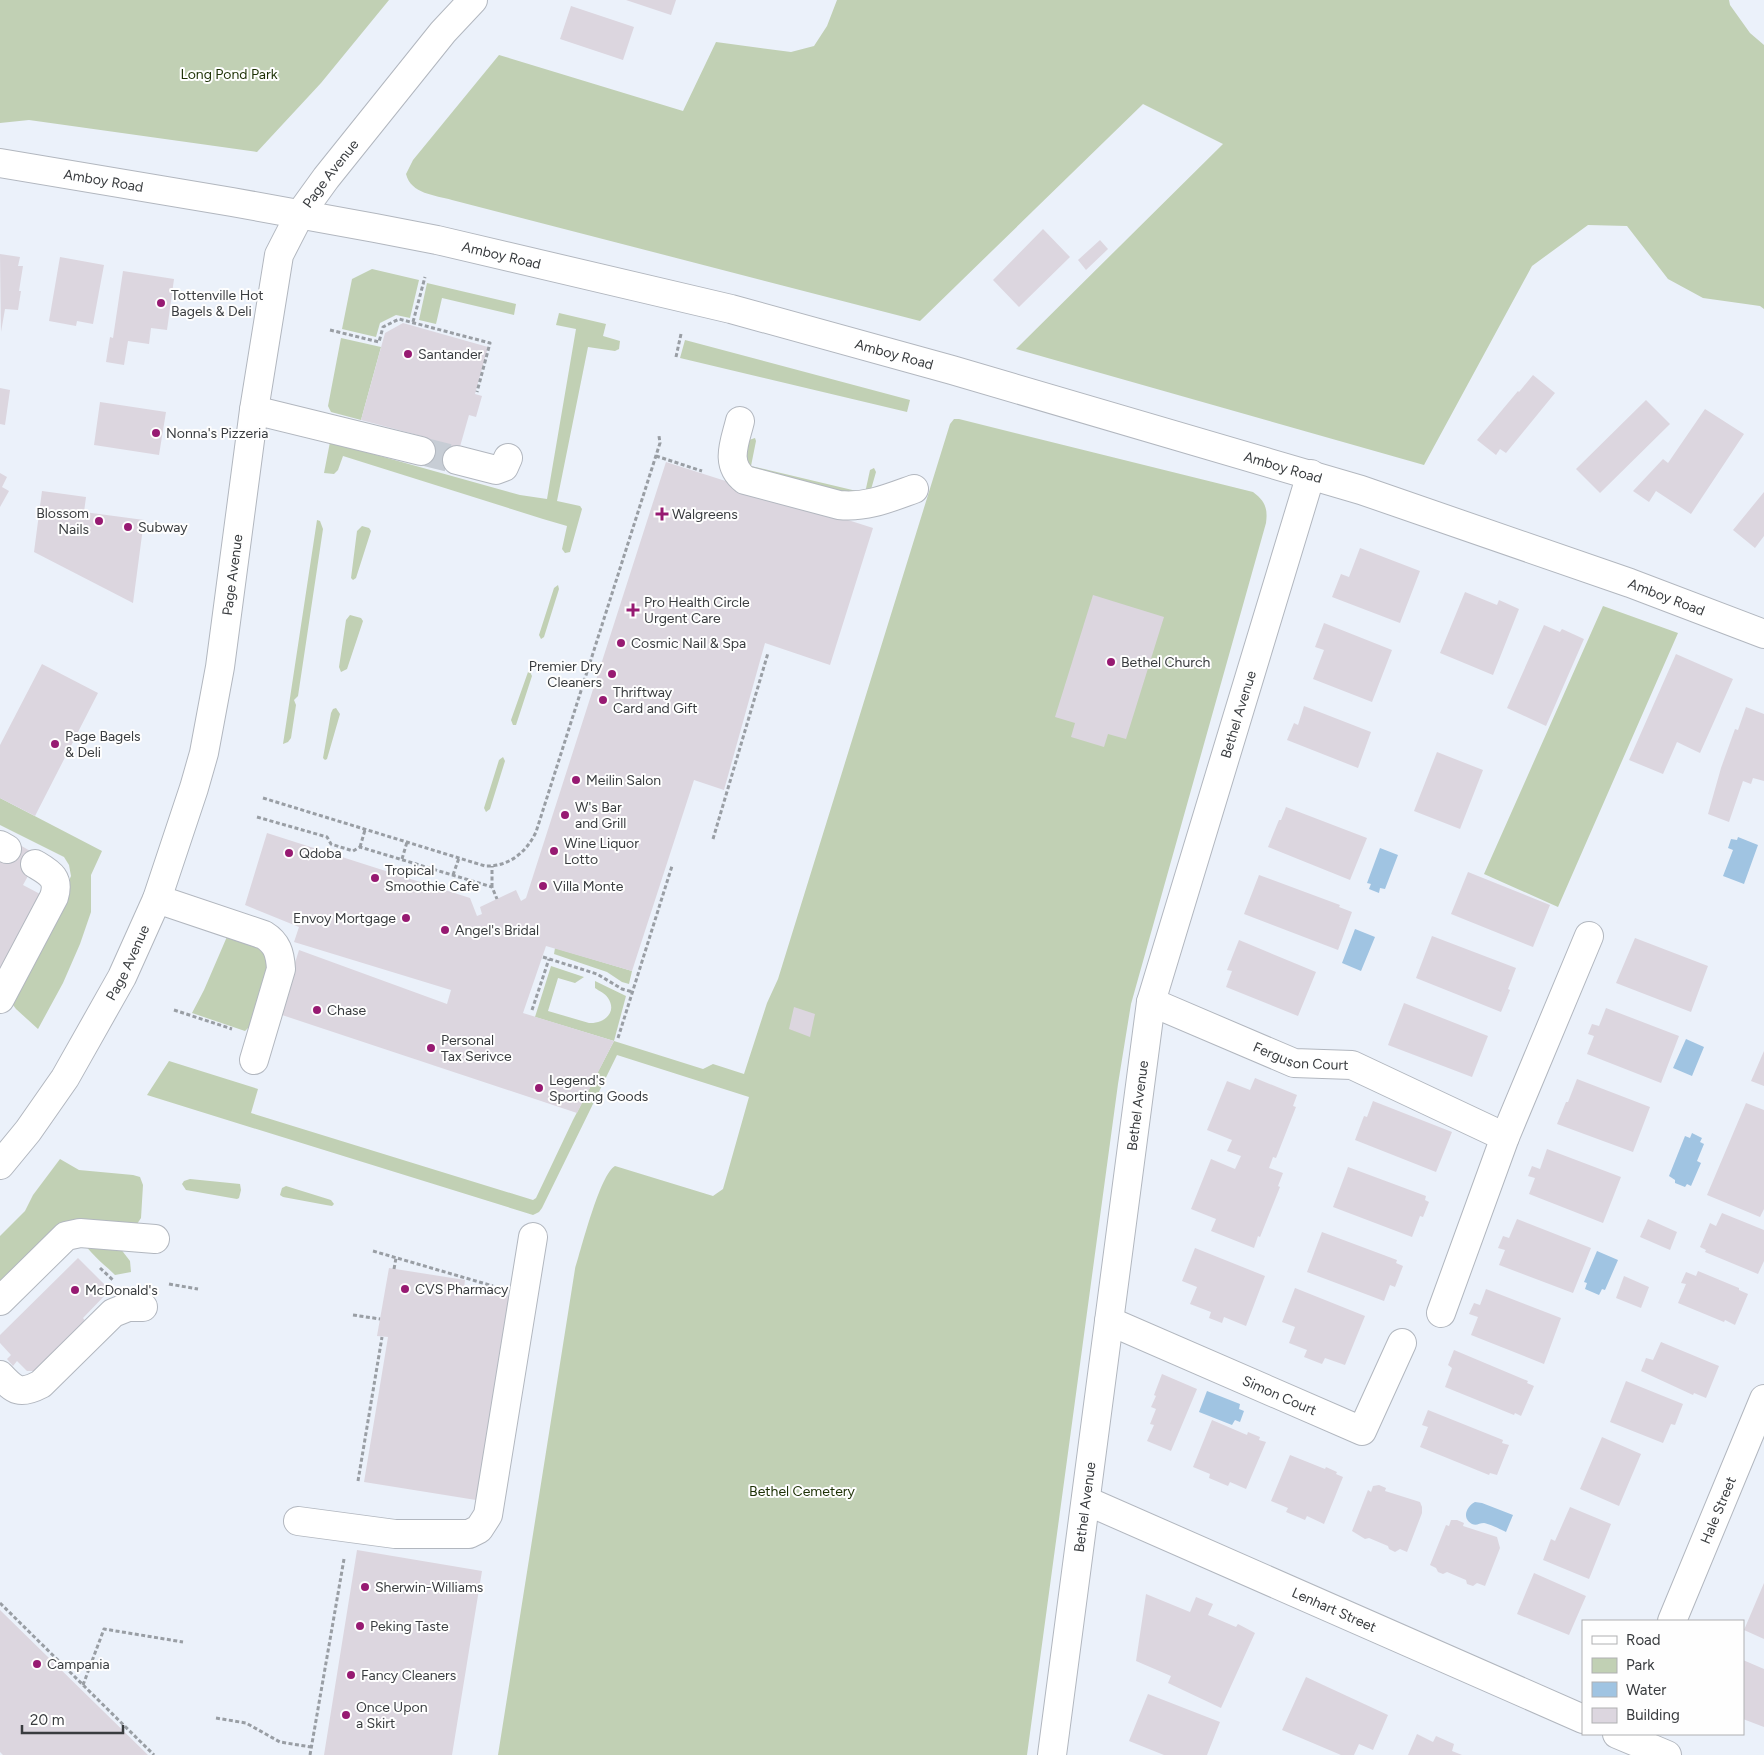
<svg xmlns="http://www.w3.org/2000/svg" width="1764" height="1755" viewBox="0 0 1764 1755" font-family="Figtree,sans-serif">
<rect width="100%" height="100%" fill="#ebf1fa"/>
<path fill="#c1d0b4" d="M0,0H389L321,83L257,152L29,120L0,123Z
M837,0H1729L1730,5L1750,33L1764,45V309L1760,306L1703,298L1668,279L1627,226L1588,225L1532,266L1424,465L1016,349L1223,144L1143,104L920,321L452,200C435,195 411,194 406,174L413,160L499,55L683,111L716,42L791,52L814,46L827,26Z
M372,269L419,280L410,318L396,315L380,323L376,337L342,329L352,279Z
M427,283L516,304L514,315L442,298L436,324L419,320Z
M559,313L606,324L603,336L620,341L619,349L615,351L588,347L557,501L580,506L582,509L570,552L565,553L562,549L567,526L543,519L343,456L338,470L334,474L324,473L330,442L520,495L547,499L576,329L556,325Z
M341,338L381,347L361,420L331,412L328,406Z
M685,340L910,400L907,412L680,358Z
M954,419H959L1253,492C1265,501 1268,508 1266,523L1131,1004L1118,1084L1027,1755H498L575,1269C581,1250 600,1174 615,1166L713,1196L723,1189L749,1097L617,1055L542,1208L539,1212L533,1215L147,1095L169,1061L258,1089L251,1113L533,1200L536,1198L573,1120L614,1041L535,1017L551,966L584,977L575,983L558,978L548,1011L589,1023C603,1024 618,1013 608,998C605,993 599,991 595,988V981L626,996L614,1041L703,1069L713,1064L744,1074L767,1003L778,979L950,424Z
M755,438L756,441L751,466L865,493L870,470L874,468L876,472L870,493L860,497L748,468L741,457L749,440Z
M317,520L320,521L323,529L298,696L294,700L296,705L291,738L288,742L283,744Z
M362,526L369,528L371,531L356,578L353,580L351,578L357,531Z
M558,585L559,589L544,637L541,639L539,635L554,588Z
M1603,606L1678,633L1558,907L1484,874Z
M350,615L361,618L363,621L347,669L341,672L339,667L346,620Z
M528,672H530L532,676L517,722L516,725H513L511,720Z
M336,708L340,714L327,759L325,760L323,758L331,713L333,709Z
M503,757L505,761L490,809L486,812L484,808L499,760Z
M0,798L102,851L91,875V912L80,944L63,983L38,1029L16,1009L13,1005L14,997L50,924L71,876L69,865L64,857L0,825Z
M229,932L261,943L270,954L263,1013L245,1031L192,1013L204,990Z
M555,948L632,971L629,984L622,982L607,972L554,954Z
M60,1159L79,1170L133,1175L140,1177L143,1185L141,1218L137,1224L91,1223L0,1287V1236L25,1211L33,1195Z
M190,1179L240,1184L241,1190L239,1198L237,1199L186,1190L182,1184L184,1181Z
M286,1186L331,1200L334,1204L332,1206L326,1205L283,1197L280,1195L282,1188Z
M82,1240L120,1248L130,1261L131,1272L115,1275C104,1264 90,1254 82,1240Z"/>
<path fill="#a0c4e2" d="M1738,837L1758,845L1744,884L1723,876L1733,850L1728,848L1731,839L1737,840Z
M1380,848L1398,855L1385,889L1380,888L1379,893L1369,889L1371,884L1367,883Z
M1355,929L1375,937L1361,971L1342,963Z
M1686,1039L1704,1047L1692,1076L1673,1068Z
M1692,1133L1702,1138L1700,1142L1704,1144L1697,1161L1701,1163L1691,1186L1687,1184L1685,1187L1675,1183V1180L1669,1176L1685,1136L1690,1138Z
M1597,1251L1618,1260L1605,1290L1602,1289L1599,1295L1585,1289L1587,1283L1584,1282Z
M1207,1391L1240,1404L1239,1409L1244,1411L1240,1422L1235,1420L1232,1425L1199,1412Z
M1475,1502L1482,1503L1513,1515L1506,1532C1500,1529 1490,1524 1484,1523C1479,1523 1477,1526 1472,1524C1461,1518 1467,1506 1475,1502Z"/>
<path fill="#dcd6df" d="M626,0H676L671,15Z
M571,6L634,27L623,60L560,39Z
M1043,229L1070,257L1019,307L993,280Z
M1100,240L1108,249L1086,270L1078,260Z
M0,254L20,257L18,266H23L19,291H21L18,310L5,309L1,332Z
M60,257L104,265L93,324L77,321L76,326L49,321Z
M123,271L174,279L167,330L151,328L149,344L128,341L124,365L106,362L110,337L113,338Z
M403,323L488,347L475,394L482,396L476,417L469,415L453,471L418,461L425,437L361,420L385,333Z
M1533,375L1555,393L1506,453L1500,449L1496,455L1477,440L1518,391L1519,392Z
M0,388L10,390L5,425L0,424Z
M1646,400L1670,424L1600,493L1576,469Z
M100,402L166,412L159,455L94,445Z
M1705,409L1744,434L1691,514L1656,491L1649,502L1633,491L1663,459L1668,463Z
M666,462L873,528L830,665L765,643L724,790L694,780L632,971L546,946L523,1013L614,1041L577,1113L279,1014L299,950L447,1004L451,990L294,942L299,927L245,905L267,833L470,898L477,916L482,914L480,907L516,890L521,901L526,898Z
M0,473L7,477L2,487L9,491L0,507Z
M42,491L86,497L84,512L144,520L133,603L34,552Z
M1764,492V536L1755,548L1733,530Z
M1360,548L1420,571L1400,623L1332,597L1341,574L1349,577Z
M1465,592L1497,605L1499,600L1519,609L1493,675L1440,653Z
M1093,595L1164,617L1126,739L1108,734L1104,747L1071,737L1075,723L1055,717Z
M1324,623L1392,650L1372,702L1313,679L1324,650L1315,647Z
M1544,625L1560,632L1562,629L1584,639L1546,726L1507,708Z
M1676,654L1733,679L1700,753L1677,742L1663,774L1629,760Z
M42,664L98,693L35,816L0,798V745Z
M1304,706L1371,732L1358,768L1287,740L1294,723L1298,725Z
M1746,707L1764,714V781L1753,778L1751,784L1743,781L1729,822L1708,814L1721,768L1735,729L1738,730Z
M1437,752L1483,770L1460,829L1414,811Z
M1286,807L1367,838L1350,880L1268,847L1279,820H1281Z
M11,840L39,856L23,885L40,894L0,969V861Z
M1468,872L1550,905L1533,947L1451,914Z
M1259,875L1340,905L1339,907L1352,912L1338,950L1244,914Z
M1432,936L1516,968L1508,989L1510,990L1501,1012L1416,978Z
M1635,938L1708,966L1691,1012L1616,983Z
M1239,940L1316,972L1298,1016L1226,987L1232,971L1227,970Z
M1404,1003L1488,1036L1472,1077L1388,1045Z
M794,1007L815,1014L810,1037L789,1029Z
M1606,1008L1679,1036L1661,1083L1587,1054L1594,1036L1588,1034L1592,1024L1599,1026Z
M1764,1051V1086L1751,1081Z
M1255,1078L1297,1095L1293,1106L1296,1107L1276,1158L1273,1157L1269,1168L1283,1173L1278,1186L1280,1187L1260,1237L1258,1236L1254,1248L1211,1231L1216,1219L1191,1209L1211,1159L1235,1169L1241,1156L1227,1151L1232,1140L1207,1130L1227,1081L1250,1090Z
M1577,1079L1650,1107L1633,1152L1557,1124L1566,1102H1568Z
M1373,1101L1452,1132L1436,1172L1355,1140L1364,1116L1367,1117Z
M1746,1103L1764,1110V1209L1760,1217L1707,1195Z
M1547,1149L1621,1177L1603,1223L1529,1194L1535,1178L1528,1176L1532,1166L1540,1169Z
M1348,1167L1426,1196L1425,1200L1429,1202L1423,1217L1420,1216L1412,1237L1333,1207Z
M1722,1213L1764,1230V1261L1758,1274L1705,1252L1706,1250L1700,1247L1710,1223L1716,1226Z
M1517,1219L1591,1248L1573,1293L1499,1265L1505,1250L1498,1248L1503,1236L1509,1238Z
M1648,1219L1677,1232L1670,1250L1640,1237Z
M1322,1232L1397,1260L1396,1263L1403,1266L1395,1287L1390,1285L1384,1301L1307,1272Z
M1195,1248L1265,1276L1246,1326L1224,1317L1222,1323L1209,1318L1211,1312L1190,1304L1197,1287L1182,1281Z
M78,1258L110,1290L83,1318L86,1322L37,1371H27L17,1361L13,1366L7,1359L11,1355L0,1343V1335Z
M389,1268L465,1280L464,1288L512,1296L476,1500L364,1482L388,1337L377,1336Z
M1698,1271L1739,1288V1290L1748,1294L1735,1325L1725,1320L1724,1322L1678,1303L1686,1284L1681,1283L1686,1272L1696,1276Z
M1624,1276L1649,1287L1641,1308L1616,1298Z
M1295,1288L1365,1316L1345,1365L1325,1358L1322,1364L1304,1357L1307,1350L1289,1343L1295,1327L1282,1322Z
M1486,1289L1561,1318L1544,1364L1471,1335L1478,1317L1469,1314L1474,1303L1480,1305Z
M1661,1342L1719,1366L1706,1398L1694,1393L1693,1395L1641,1371L1646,1358L1653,1360Z
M1454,1350L1528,1381L1527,1383L1534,1386L1521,1416L1515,1413L1514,1415L1445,1387L1452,1368L1448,1365Z
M1162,1374L1197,1389L1171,1451L1147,1441L1154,1425L1150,1424L1156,1409L1151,1407L1156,1396L1154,1395Z
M1626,1381L1683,1404L1675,1425L1671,1424L1663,1443L1610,1422Z
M1428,1410L1503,1440L1502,1443L1509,1445L1497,1475L1490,1473L1489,1475L1420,1447L1428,1427L1422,1425Z
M1212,1420L1247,1435L1248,1432L1260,1437L1259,1440L1266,1442L1246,1489L1230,1482L1228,1486L1209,1478L1210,1474L1193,1467Z
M1602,1437L1641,1454L1619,1506L1580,1489Z
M1290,1455L1325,1469L1326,1467L1337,1472L1336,1474L1343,1477L1324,1524L1307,1516L1305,1520L1286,1512L1288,1508L1271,1501Z
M1379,1485L1386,1488L1385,1491L1420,1502L1422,1507V1513L1407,1552L1400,1549L1395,1552L1389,1549L1388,1546L1369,1538L1365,1539L1352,1531L1368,1490L1371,1492L1373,1486Z
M1570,1507L1611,1524L1589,1579L1543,1560L1551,1539L1555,1541Z
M1451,1520H1457L1464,1523L1463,1526L1497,1537L1500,1548L1485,1586L1477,1583L1473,1586L1467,1584L1466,1580L1447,1572L1443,1574L1438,1572L1436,1568L1430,1565L1446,1525L1449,1526Z
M357,1550L482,1571L452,1755H324Z
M1534,1573L1586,1596L1569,1635L1517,1614Z
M1764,1583V1639L1744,1630Z
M1146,1594L1190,1612L1196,1597L1213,1604L1208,1615L1236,1627L1238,1624L1255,1633L1221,1708L1168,1683L1171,1676L1136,1661Z
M0,1610L148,1755H3L0,1752Z
M1743,1660L1764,1669V1727L1743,1719Z
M1306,1677L1388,1715L1373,1750L1359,1744L1354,1755H1341L1282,1730Z
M1148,1694L1220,1722L1207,1755H1164L1129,1741Z
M1417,1734L1433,1742L1436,1736L1454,1744L1452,1751L1462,1755H1408Z"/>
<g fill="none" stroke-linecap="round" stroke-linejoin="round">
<path stroke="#c7cdd5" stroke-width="28" stroke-dasharray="28 14" stroke-linecap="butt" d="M421,451L457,460"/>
<defs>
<g id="minor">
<path d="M254,410L421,451"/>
<path d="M740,421C735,442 724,464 745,480L839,505C866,508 889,498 914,489"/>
<path d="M457,460L496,470L504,467L508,458"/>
<path d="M0,845L7,849"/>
<path d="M157,899L264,935C277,943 280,953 281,969L254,1060"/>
<path d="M0,999L54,897C60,878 50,873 35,864"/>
<path id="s1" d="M1151,1002L1294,1063L1352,1065L1505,1137"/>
<path id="s2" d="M0,1165L28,1131L65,1078L122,977L157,899L194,788L204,753L220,667L254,410L279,255L300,214L326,178L443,32L473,0"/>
<path d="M0,1301L66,1236L80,1233L155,1239"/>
<path d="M1441,1313L1505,1137L1589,936"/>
<path id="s3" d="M1109,1321L1362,1431L1402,1343"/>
<path d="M0,1375C15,1391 20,1395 41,1384L113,1313L128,1307H143"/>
<path id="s4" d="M1087,1501L1583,1719"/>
<path d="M298,1521L395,1534H469L479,1529L488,1515L533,1237"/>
<path id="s5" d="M1672,1621L1764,1399"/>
<path d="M1617,1734L1667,1755"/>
<path id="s6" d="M1052,1755L1151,1002L1311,474"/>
</g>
<g id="major">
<path id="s7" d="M0,163L232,202L375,228L437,240L731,309L952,370L1361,490L1630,583L1764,634"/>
</g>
</defs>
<use href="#minor" stroke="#b2b7bf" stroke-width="30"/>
<use href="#major" stroke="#b2b7bf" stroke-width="30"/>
<path stroke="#999ea4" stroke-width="3" stroke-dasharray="4 2.5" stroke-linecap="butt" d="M413,322L425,277
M330,330L379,342L383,327L399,319L490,343L477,392
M676,357L681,334
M656,456L702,471
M263,798L485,866C508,867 526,853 536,832L660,443L659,436
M257,817L327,837L331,844L353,851L360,847L492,887L497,899
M713,839L768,653
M360,847L365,830
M402,859L407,842
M453,875L459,858
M492,887V866
M543,957L597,974L622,989L633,992
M174,1010L232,1029
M532,1010L549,959
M618,1038L672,866
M373,1251L493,1286
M100,1268L113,1280
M394,1269L396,1258
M169,1284L198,1289
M353,1315L380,1319
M358,1481L382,1337
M0,1603L154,1755
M83,1685L104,1629L183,1642
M216,1718L246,1723L280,1742L311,1747
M310,1755L344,1559"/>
<use href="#minor" stroke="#fff" stroke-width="28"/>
<use href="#major" stroke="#fff" stroke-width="28"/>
</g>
<g fill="#971a72" stroke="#fefefe" stroke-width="2">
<circle cx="161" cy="303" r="5"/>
<circle cx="408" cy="354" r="5"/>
<circle cx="156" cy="433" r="5"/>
<path d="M659.5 506.5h5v5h5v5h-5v5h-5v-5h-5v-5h5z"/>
<circle cx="99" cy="521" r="5"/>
<circle cx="128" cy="527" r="5"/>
<path d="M630.5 602.5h5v5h5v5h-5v5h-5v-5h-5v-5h5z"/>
<circle cx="621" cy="643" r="5"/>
<circle cx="1111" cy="662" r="5"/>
<circle cx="612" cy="674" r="5"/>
<circle cx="603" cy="700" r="5"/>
<circle cx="55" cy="744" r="5"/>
<circle cx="576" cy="780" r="5"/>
<circle cx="565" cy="815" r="5"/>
<circle cx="554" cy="851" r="5"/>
<circle cx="289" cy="853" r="5"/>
<circle cx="375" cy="878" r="5"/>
<circle cx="543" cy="886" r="5"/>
<circle cx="406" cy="918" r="5"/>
<circle cx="445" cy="930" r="5"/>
<circle cx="317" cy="1010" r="5"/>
<circle cx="431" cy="1048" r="5"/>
<circle cx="539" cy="1088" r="5"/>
<circle cx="405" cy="1289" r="5"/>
<circle cx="75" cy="1290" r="5"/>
<circle cx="365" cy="1587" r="5"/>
<circle cx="360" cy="1626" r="5"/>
<circle cx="37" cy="1664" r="5"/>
<circle cx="351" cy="1675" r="5"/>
<circle cx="346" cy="1715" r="5"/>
</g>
<g text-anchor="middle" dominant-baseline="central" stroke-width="4" stroke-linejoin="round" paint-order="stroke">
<g font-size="14" fill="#1c3004" stroke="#fefefe">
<text x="229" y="74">Long Pond Park</text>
<text x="802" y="1491">Bethel Cemetery</text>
</g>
<g font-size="14" fill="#393c3f" stroke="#fefefe">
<text stroke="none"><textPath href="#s2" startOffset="1064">Page Avenue</textPath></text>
<text stroke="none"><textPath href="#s7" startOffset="105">Amboy Road</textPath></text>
<text stroke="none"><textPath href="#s7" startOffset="510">Amboy Road</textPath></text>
<text stroke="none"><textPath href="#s7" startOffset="915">Amboy Road</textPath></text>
<text stroke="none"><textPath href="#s7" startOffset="1320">Amboy Road</textPath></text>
<text stroke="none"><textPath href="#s2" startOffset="644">Page Avenue</textPath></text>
<text stroke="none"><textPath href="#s7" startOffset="1725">Amboy Road</textPath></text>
<text stroke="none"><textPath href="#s6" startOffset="1060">Bethel Avenue</textPath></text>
<text stroke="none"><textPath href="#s2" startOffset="240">Page Avenue</textPath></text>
<text stroke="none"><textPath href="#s1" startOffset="161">Ferguson Court</textPath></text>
<text stroke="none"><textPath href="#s6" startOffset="655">Bethel Avenue</textPath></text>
<text stroke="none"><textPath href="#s3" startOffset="186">Simon Court</textPath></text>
<text stroke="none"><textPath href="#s6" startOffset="250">Bethel Avenue</textPath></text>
<text stroke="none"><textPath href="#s5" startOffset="120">Hale Street</textPath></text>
<text stroke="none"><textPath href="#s4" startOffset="270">Lenhart Street</textPath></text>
</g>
<g font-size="14" fill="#393c3f" stroke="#fefefe" text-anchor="start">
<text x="171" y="295">Tottenville Hot<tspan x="171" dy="16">Bagels &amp; Deli</tspan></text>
<text x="418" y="354">Santander</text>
<text x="166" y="433">Nonna's Pizzeria</text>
<text x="89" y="513" text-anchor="end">Blossom<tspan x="89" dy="16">Nails</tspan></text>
<text x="672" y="514">Walgreens</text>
<text x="138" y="527">Subway</text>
<text x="644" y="602">Pro Health Circle<tspan x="644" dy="16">Urgent Care</tspan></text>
<text x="631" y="643">Cosmic Nail &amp; Spa</text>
<text x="1121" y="662">Bethel Church</text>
<text x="602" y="666" text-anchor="end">Premier Dry<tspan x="602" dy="16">Cleaners</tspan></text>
<text x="613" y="692">Thriftway<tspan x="613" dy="16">Card and Gift</tspan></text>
<text x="65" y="736">Page Bagels<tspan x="65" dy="16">&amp; Deli</tspan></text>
<text x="586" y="780">Meilin Salon</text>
<text x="575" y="807">W's Bar<tspan x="575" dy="16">and Grill</tspan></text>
<text x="564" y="843">Wine Liquor<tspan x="564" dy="16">Lotto</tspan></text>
<text x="299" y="853">Qdoba</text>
<text x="385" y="870">Tropical<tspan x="385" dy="16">Smoothie Cafe</tspan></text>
<text x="553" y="886">Villa Monte</text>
<text x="396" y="918" text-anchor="end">Envoy Mortgage</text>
<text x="455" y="930">Angel's Bridal</text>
<text x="327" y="1010">Chase</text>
<text x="441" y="1040">Personal<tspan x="441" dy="16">Tax Serivce</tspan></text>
<text x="549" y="1080">Legend's<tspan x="549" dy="16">Sporting Goods</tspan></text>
<text x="415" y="1289">CVS Pharmacy</text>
<text x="85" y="1290">McDonald's</text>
<text x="375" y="1587">Sherwin-Williams</text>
<text x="370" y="1626">Peking Taste</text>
<text x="47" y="1664">Campania</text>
<text x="361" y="1675">Fancy Cleaners</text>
<text x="356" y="1707">Once Upon<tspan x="356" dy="16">a Skirt</tspan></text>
</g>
</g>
<rect x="1582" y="1620" width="162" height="115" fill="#fefefe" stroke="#afb0b2"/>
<rect x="1592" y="1636" width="25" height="8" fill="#ffffff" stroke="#afb0b2"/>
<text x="1626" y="1645" font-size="15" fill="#393c3f">Road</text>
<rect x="1592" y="1658" width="25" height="15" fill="#c1d0b4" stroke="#afb0b2"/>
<text x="1626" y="1670" font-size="15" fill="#393c3f">Park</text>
<rect x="1592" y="1682" width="25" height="15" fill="#a0c4e2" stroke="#afb0b2"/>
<text x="1626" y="1695" font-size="15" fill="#393c3f">Water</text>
<rect x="1592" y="1708" width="25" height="15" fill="#dcd6df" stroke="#afb0b2"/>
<text x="1626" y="1720" font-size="15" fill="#393c3f">Building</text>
<path d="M22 1725v8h101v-8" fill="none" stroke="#393c3f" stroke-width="2.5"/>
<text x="30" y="1725" font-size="15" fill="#393c3f" stroke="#fefefe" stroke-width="4" paint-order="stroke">20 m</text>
</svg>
